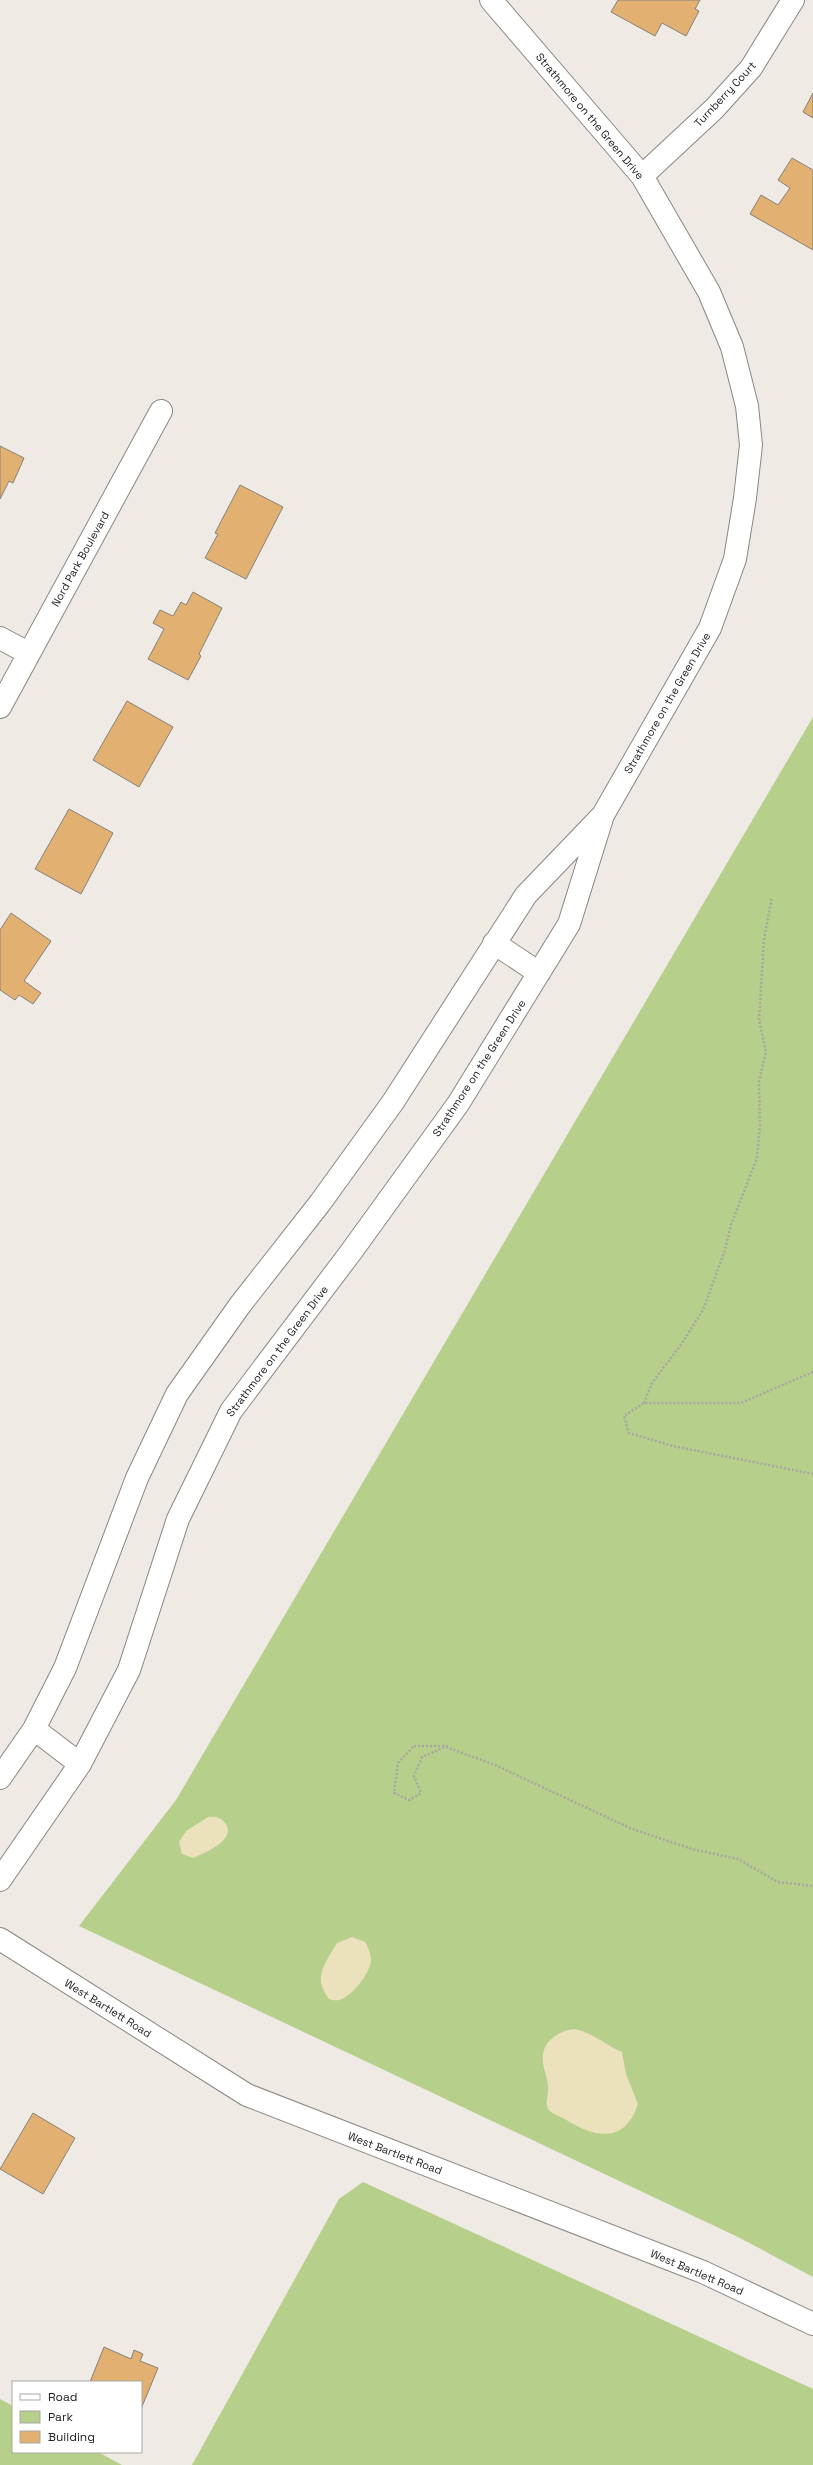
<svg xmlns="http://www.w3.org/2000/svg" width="813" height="2465" viewBox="0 0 813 2465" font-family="'Space Grotesk',sans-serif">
<rect width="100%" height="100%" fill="#efeae4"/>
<path fill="#b6cf8a" d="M813,717V2277L738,2237L79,1926L176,1800Z
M363,2182L813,2389V2465H192L339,2199Z
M0,2399L13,2406V2452H98L122,2465H0Z"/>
<path fill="#ebe1bc" d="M208,1817C214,1816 221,1817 225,1823C238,1840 204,1853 193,1858L182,1854L179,1842L186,1831Z
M352,1937L365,1942C368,1947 371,1954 371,1960C371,1972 351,1998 339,2000C336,2001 332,2000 329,1999C312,1977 325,1964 337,1943Z
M574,2029C592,2032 605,2045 622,2052L626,2074L638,2104C626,2142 597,2139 568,2121C563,2117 553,2115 549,2110C544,2104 549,2094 548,2087C548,2079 544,2071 543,2063C540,2043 557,2031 574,2029Z"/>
<path fill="#e2b070" stroke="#85817c" d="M618,0H700L695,9L699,11L686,36L662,23L655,36L611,12Z
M813,93V118L803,112Z
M792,158L813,170V250L750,214L761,195L778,205L790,188L778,180Z
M0,446L24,458L13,483L9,481L0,499Z
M240,485L283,507L246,579L205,558L218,534L215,533Z
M193,592L222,608L199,654L201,656L188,680L148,659L164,629L153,623L160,610L173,616L181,602L186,605Z
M127,701L173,727L139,787L93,760Z
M69,809L113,833L81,894L35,869Z
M11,913L51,941L24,981L41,993L33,1004L19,995L15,1000L0,990V930Z
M33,2113L75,2138L43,2194L0,2169Z
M104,2347L131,2359L134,2350L143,2354L140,2361L158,2368L141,2409V2382H90Z"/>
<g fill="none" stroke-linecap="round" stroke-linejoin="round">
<defs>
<path id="minor" d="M642,176L714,109L751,68L793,0
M0,638L28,653
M0,707L161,411
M494,943L539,973
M34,1729L80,1764
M0,1778L34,1729L65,1668L137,1478L177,1394L240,1305L320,1203L393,1102L526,895L601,817
M0,1880L80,1764L129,1670L178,1519L231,1411L351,1252L458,1104L569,924L603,815L710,628L735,559L745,498L751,445L747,406L732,347L709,292L642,176L491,0"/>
<path id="tertiary" d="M0,1939L247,2095L703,2272L813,2324"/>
</defs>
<use href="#minor" stroke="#8a8681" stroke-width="24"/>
<use href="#tertiary" stroke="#8a8681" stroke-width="24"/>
<path stroke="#aaa6a2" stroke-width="2.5" stroke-dasharray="2 2" stroke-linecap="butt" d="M813,1372L741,1403H644L624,1416L629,1433L673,1446L813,1474
M644,1403L652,1383L680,1346L703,1310L725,1250L731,1225L757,1158L760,1125L759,1082L766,1052L759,1020L764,939L772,897
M414,1746H447L422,1757L414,1776L421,1793L409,1800L394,1793L398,1763Z
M446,1747L495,1765L632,1829L692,1849L738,1859L778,1882L813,1886"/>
<use href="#minor" stroke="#fff" stroke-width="22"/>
<use href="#tertiary" stroke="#fff" stroke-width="22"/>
</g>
<g text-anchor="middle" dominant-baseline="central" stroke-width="3.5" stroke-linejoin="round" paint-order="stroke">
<g font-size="11" fill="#232220" stroke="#fff">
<text transform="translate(725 94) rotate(-47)">Turnberry Court</text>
<text transform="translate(590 116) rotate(50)">Strathmore on the Green Drive</text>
<text transform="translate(80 559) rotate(-61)">Nord Park Boulevard</text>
<text transform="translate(667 703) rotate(-60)">Strathmore on the Green Drive</text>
<text transform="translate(479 1068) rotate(-57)">Strathmore on the Green Drive</text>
<text transform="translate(277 1351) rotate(-53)">Strathmore on the Green Drive</text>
<text transform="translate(108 2008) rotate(32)">West Bartlett Road</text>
<text transform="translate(395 2153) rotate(21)">West Bartlett Road</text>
<text transform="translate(697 2272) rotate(23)">West Bartlett Road</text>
</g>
</g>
<rect x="12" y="2381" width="130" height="72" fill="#ffffff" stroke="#a7a7a6"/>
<rect x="20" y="2394" width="20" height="6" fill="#ffffff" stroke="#a7a7a6"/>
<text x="48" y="2401" font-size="12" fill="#232220">Road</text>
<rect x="20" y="2411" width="20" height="12" fill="#b6cf8a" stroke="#a7a7a6"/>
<text x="48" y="2421" font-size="12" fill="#232220">Park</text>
<rect x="20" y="2431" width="20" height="12" fill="#e2b070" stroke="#a7a7a6"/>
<text x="48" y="2441" font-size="12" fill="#232220">Building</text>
</svg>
